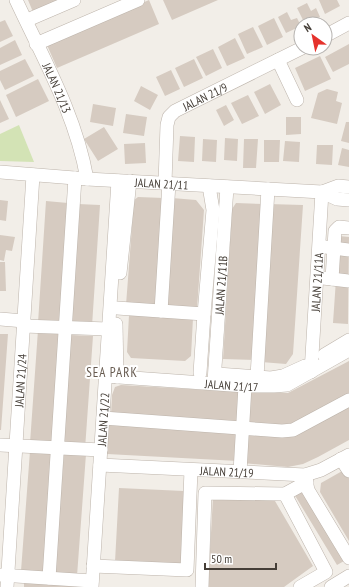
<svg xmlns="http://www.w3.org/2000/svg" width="349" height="587" viewBox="0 0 349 587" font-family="'PT Sans Narrow',sans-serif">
<rect width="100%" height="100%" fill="#f2eee8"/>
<path fill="#d3e3b5" d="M19,125L34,162L0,161V134Z"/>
<path fill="#d6cbc1" d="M28,0H59L33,12Z
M149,0L159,24L57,68L47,45Z
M163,0H218L172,20Z
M319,0H337L340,6L325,14Z
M307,3L311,11L316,8L320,17L305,24L297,8Z
M287,12L291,20L297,18L301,26L286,33L278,17Z
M274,18L283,37L267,45L258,26Z
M5,20L13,36L0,42V22Z
M253,27L263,47L247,54L238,34Z
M235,38L245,58L227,66L218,47Z
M15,40L22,55L0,65V48Z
M349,44V64L333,72L325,57Z
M213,49L222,68L206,76L196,57Z
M320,56L331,79L305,91L295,68Z
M25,59L34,76L5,90L0,80V71Z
M194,59L203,78L184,87L175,68Z
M171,70L180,89L165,96L156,77Z
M38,79L49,101L16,117L6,95Z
M270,84L281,105L265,114L254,92Z
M141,86L158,95L150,110L134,101Z
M327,89L338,92L336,101L342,103L337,124L311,118L318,93Z
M248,95L259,116L242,124L231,103Z
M0,100L9,119L0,123Z
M93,104L116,108L113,126L90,122Z
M226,105L234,120L224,126L216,110Z
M126,114L147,117L144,136L123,133Z
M286,117H301V134L286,135Z
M346,122H349V143L341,141Z
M104,127L118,149L98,161L84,139Z
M180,136L195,137L194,162L178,161Z
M225,138L238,139L237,161L224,160Z
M203,139L217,140L216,162L202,161Z
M244,139H258L256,168H243Z
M264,140H280L279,162H264Z
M285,141L300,142L299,162L283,161Z
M145,143L146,163L125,164L124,144Z
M317,145H333L332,165L316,164Z
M342,148L349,150V167L338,165Z
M138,197L164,198L157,306L126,305L134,200Z
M172,198L196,200L204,210L197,309L165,307Z
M0,200L8,201L6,221L0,220Z
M46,201L68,203L60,324L38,323Z
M236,203L264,204L255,360L223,359L232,209Z
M78,204L100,205L92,326L70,325Z
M268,204L303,205L293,354L286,364L261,362Z
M0,235L15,237L12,251L6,250L4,261L0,260Z
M339,236L349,237L348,324L333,323Z
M0,262H5L6,291H0Z
M129,315L193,318L191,356L185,361L131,358L127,352Z
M38,330L60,331L52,445L30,443Z
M0,334H8L1,430H0Z
M71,335L93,336L85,449L63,448Z
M349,361V397L294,426L248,423L250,392L288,393Z
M121,385L241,392L239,423L111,415L112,395L115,387Z
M349,404V440L318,457L303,464L288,467L242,463L245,430L291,434Z
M109,424L239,431L238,461L107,454Z
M30,451L52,452L44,572L21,571Z
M64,452L86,454L77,576L55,575Z
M344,470L349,477V541L320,492L321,483Z
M298,485L344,561L337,565L291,489Z
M119,488L184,491L181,564L115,562Z
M213,497L275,501L313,566L284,587H208Z
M24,581L78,584V587H24Z"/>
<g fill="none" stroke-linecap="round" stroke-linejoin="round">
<defs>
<g id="minor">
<path id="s1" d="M16,0C43,58 76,115 87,179"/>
<path d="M32,18L74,0"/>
<path d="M325,36L349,23"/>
<path d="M36,44L138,0"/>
<path d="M278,60L297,100"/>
<path id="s2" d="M0,172L87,179L322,192L337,199L349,200"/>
<path id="s3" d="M165,183L167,125L169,117L175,111L302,48"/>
<path d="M322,192L338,186L349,187"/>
<path d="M325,247L349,250"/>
<path d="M120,273L130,181"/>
<path d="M323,278L349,281"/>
<path d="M332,279L335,231L339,227L349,228"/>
<path d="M117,308L204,314"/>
<path d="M161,311L169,183"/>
<path d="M0,319L24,321"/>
<path d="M116,324L117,377"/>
<path d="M23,326L108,329"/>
<path d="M324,355L349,340"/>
<path id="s4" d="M311,372L322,192"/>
<path d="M200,373L204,314L213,210L209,186"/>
<path d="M217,374L271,378L283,376L305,366"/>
<path id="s5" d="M105,376L245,386H274L287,385L349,350"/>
<path d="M257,377L268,189"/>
<path id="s6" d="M214,382L227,187"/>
<path d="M103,418L282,431L293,430L349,400"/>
<path d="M0,445L101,450"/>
<path d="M341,459L349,471"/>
<path id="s7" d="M100,465L305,475L321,470L349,455"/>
<path d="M240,472L245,386"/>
<path d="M305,475L308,490L349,558"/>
<path d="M285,494L326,572L300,587"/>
<path d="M93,566L187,570L191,470"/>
<path d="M0,575L92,581"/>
<path d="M49,578L75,178"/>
<path id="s8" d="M7,587L33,175"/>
<path id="s9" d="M92,587L118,181"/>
<path d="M202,587L205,493L285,494L307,482"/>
<path d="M331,587L349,576"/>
</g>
</defs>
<use href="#minor" stroke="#bdb4ab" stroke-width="14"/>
<use href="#minor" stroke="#fff" stroke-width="13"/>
</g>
<g text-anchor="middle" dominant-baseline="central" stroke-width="4" stroke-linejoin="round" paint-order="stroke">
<g font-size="12" fill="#453e37" stroke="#fff">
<text stroke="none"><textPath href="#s1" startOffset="97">JALAN 21/13</textPath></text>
<text stroke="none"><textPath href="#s3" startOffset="108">JALAN 21/9</textPath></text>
<text stroke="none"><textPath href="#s2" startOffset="162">JALAN 21/11</textPath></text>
<text stroke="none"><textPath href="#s4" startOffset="90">JALAN 21/11A</textPath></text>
<text stroke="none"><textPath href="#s6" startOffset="97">JALAN 21/11B</textPath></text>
<text stroke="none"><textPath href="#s8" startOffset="207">JALAN 21/24</textPath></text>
<text stroke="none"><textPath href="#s5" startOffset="127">JALAN 21/17</textPath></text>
<text stroke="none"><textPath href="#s9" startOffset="168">JALAN 21/22</textPath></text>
<text stroke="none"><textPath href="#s7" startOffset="127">JALAN 21/19</textPath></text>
</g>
<g font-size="13" letter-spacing="1" fill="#675b50" stroke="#fff">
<text x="112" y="372">SEA PARK</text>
</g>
</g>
<g transform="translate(313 36) rotate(327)"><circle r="19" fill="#ffffff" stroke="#b5b2af"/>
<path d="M0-3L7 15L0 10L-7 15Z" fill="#e5322c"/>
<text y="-6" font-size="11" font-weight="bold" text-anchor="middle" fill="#453e37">N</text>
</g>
<path d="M205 563v6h71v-6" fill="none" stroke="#453e37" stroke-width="2"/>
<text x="211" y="563" font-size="12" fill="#453e37" stroke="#ffffff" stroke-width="3" paint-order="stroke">50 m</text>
</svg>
